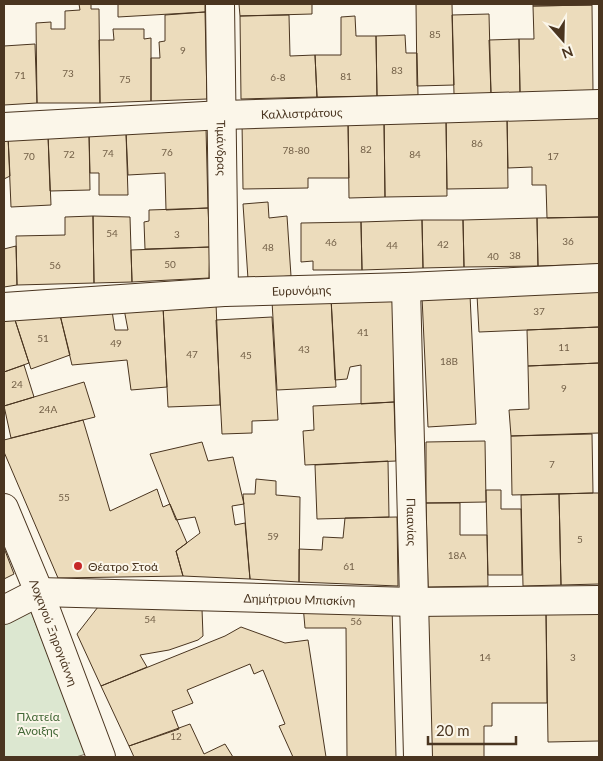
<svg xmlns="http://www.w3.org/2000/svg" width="603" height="761" viewBox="0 0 603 761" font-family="Lato,sans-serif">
<rect width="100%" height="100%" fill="#fbf6e9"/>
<path fill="#dce7d0" stroke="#887966" d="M30,609L86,754L76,757H4V622Z"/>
<path fill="#ecdcbc" stroke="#4a3520" d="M79,4H91V9H99L100,103H37L36,23L51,22V29H65V11L80,10Z
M118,4H205V12L118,17Z
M239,4H312V14L240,16Z
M416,4H452L454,85L417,86Z
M533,4H592V5L533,6Z
M592,5L593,91L520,93L519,39H534L533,6Z
M205,12L207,99L151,101V58H160L159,42L165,41V15Z
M489,14L491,94H454L452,15Z
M289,15L290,56L315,55L317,97L241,99L240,16Z
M355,16L356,36H376L377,96L317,97L315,55H341V17Z
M113,29H144V39L151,38V101L100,103L99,40H114Z
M405,35L406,53H417L418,95L377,96L376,36Z
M519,39L520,93L491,94L489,40Z
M35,44L37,103L4,105V46Z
M599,114V217L547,218L546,185H532V167L508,168L507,116Z
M507,116L508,188L447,189L446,117Z
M446,117L447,196L385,197L384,119Z
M384,119L385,197L349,198L348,120Z
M348,120L349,178H308V188L243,189L242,122Z
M206,128L208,208L166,210L165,173L128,175L126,132Z
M126,132L128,195H99V173H90L89,133Z
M89,133L90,190L50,191L48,135Z
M48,135L51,205L11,207L8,136Z
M4,136H8L10,176L4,179Z
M268,202L269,218L287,216L291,276L248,279L243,204Z
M208,208L210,247L145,249L144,222L149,221V210Z
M93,216L94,283L17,285L16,236L65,235V217Z
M93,216L130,217L132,282L94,283Z
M599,217V264L538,266L537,218Z
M537,218L538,266L464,267L463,220Z
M422,220L423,268L362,270L361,222Z
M422,220H463L464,267L423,268Z
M361,222L362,270H313V261L301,262V223Z
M16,246L17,285L4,287V249Z
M210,247L209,278L132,282L131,250Z
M599,289V327L479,332L477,295Z
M470,295L476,424L428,427L422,297Z
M394,296V402L361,404V365L350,367L347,379L335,380L331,298Z
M331,298L336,387L277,390L272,301Z
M216,303L220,405L168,407L163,306Z
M163,306L167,387L131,390L127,360L72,365L60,315L112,311L115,330H128L124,309Z
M60,315L70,355L31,369L15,320Z
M272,317L278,420L252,421V433L222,434L216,320Z
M15,320L29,363L4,372V321Z
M599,327V363L528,366L527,330Z
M599,363V433L511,436L509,410L529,409L528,366Z
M24,365L34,397L4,406V372Z
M84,382L95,417L11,438L4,406Z
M394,402L396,461L305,465L303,431L314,430L313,406Z
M83,420L110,511L157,489L163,507L170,504L187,543L176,551L183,576L58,578L4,452V440Z
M592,434L593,493L512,495L511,436Z
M485,441L486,502L426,503V442Z
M202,442L208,461L233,457L244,504L232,506L235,525L245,523L250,579L183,576L176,551L200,533L195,517L176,520L150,454Z
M388,461L389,517L317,519L315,465Z
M256,479L276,481V495L300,497L299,582L250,579L243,494H255Z
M486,490H501V509H521L522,575H488Z
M593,493H599V584L561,585L559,494Z
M559,494L561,585L523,586L521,495Z
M426,503H460V535H487L488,586L428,587Z
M397,517L398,586L299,582V549L322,550L323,537L343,538L345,518Z
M4,548L14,574L4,579Z
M303,605L392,606L396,757H347L346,628H305Z
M98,607L202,609L203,636L198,640L169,650L140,655L147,667L101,686L77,634Z
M599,611V741L548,742L546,612Z
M423,612H546L547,703H492V726H484V757H425Z
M241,627L285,643L308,640L326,757H293L279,726L285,724L263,670L254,674L250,664L187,690L193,703L172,711L179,729L129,746L101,686L225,636Z
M190,724L204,754L225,744L233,757H134L129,746Z"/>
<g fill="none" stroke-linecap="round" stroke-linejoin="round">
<defs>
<g id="minor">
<path id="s1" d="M220,4L224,292"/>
<path id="s2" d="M4,127L223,115L599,104"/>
<path id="s3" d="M406,287L418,757"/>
<path id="s4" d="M4,307L224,292L406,287L599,278"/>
<path id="s5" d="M4,508L39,592L101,757"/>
<path id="s6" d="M4,610L39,592L414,602L599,600"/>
</g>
</defs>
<use href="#minor" stroke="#4a3520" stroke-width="30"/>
<use href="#minor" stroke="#fbf6e9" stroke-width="28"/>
</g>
<circle fill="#c62828" stroke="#fbf6e9" stroke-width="2" cx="78" cy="566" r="5"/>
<g text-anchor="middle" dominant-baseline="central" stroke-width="4" stroke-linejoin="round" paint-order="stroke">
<g font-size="10" fill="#725f47">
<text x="435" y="34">85</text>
<text x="183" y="50">9</text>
<text x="397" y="70">83</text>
<text x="68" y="73">73</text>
<text x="20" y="75">71</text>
<text x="346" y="76">81</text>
<text x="278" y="77">6-8</text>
<text x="125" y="79">75</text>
<text x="477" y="143">86</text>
<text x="366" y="149">82</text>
<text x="296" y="150">78-80</text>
<text x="167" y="152">76</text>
<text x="108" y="153">74</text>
<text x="69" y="154">72</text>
<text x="415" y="154">84</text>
<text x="29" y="156">70</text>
<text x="553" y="156">17</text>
<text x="112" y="233">54</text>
<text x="177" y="234">3</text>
<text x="568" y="241">36</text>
<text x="331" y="242">46</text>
<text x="443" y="244">42</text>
<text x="392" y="245">44</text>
<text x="268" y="247">48</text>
<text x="515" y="255">38</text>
<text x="493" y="256">40</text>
<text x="170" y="264">50</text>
<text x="55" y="265">56</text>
<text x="539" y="311">37</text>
<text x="363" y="332">41</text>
<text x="43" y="338">51</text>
<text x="116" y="343">49</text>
<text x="564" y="347">11</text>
<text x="304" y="349">43</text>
<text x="192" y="354">47</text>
<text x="246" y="355">45</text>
<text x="449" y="361">18Β</text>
<text x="17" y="384">24</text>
<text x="564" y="388">9</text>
<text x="48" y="409">24A</text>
<text x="552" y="464">7</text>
<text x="64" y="497">55</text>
<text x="273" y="536">59</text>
<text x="580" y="539">5</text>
<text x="457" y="555">18Α</text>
<text x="349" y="566">61</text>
<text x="150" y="619">54</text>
<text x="356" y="621">56</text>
<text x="485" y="657">14</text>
<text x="573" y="657">3</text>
<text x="176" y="736">12</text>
</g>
<g font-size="12" fill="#4a3520" stroke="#fbf6e9">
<text stroke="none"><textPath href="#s2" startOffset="298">Καλλιστράτους</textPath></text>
<text stroke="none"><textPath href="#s1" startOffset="144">Τιμάνδρας</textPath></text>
<text stroke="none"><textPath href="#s4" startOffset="298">Ευρυνόμης</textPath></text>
<text stroke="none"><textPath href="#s3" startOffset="235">Παιανίας</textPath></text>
<text stroke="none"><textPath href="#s6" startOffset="300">Δημήτριου Μπισκίνη</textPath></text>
<text stroke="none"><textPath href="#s5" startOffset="134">Λοχαγού Ξηρογιάννη</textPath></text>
</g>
<g font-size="12" fill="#4a3520" stroke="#fbf6e9" text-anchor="start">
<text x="88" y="566">Θέατρο Στοά</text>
</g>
<g font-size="12" fill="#436837" stroke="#fbf6e9">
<text x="38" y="716">Πλατεία<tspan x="38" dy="14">Άνοιξης</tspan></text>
</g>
</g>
<rect width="603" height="761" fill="none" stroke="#4a3520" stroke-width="10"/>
<g transform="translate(563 40) rotate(160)" stroke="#fbf6e9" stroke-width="4" paint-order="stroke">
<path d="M0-4L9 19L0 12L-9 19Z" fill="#4a3520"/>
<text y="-8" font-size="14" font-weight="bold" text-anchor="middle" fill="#4a3520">N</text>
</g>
<path d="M428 736v8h88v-8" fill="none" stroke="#4a3520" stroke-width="2.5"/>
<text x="436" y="736" font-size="15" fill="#4a3520" stroke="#fbf6e9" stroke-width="4" paint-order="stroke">20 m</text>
</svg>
